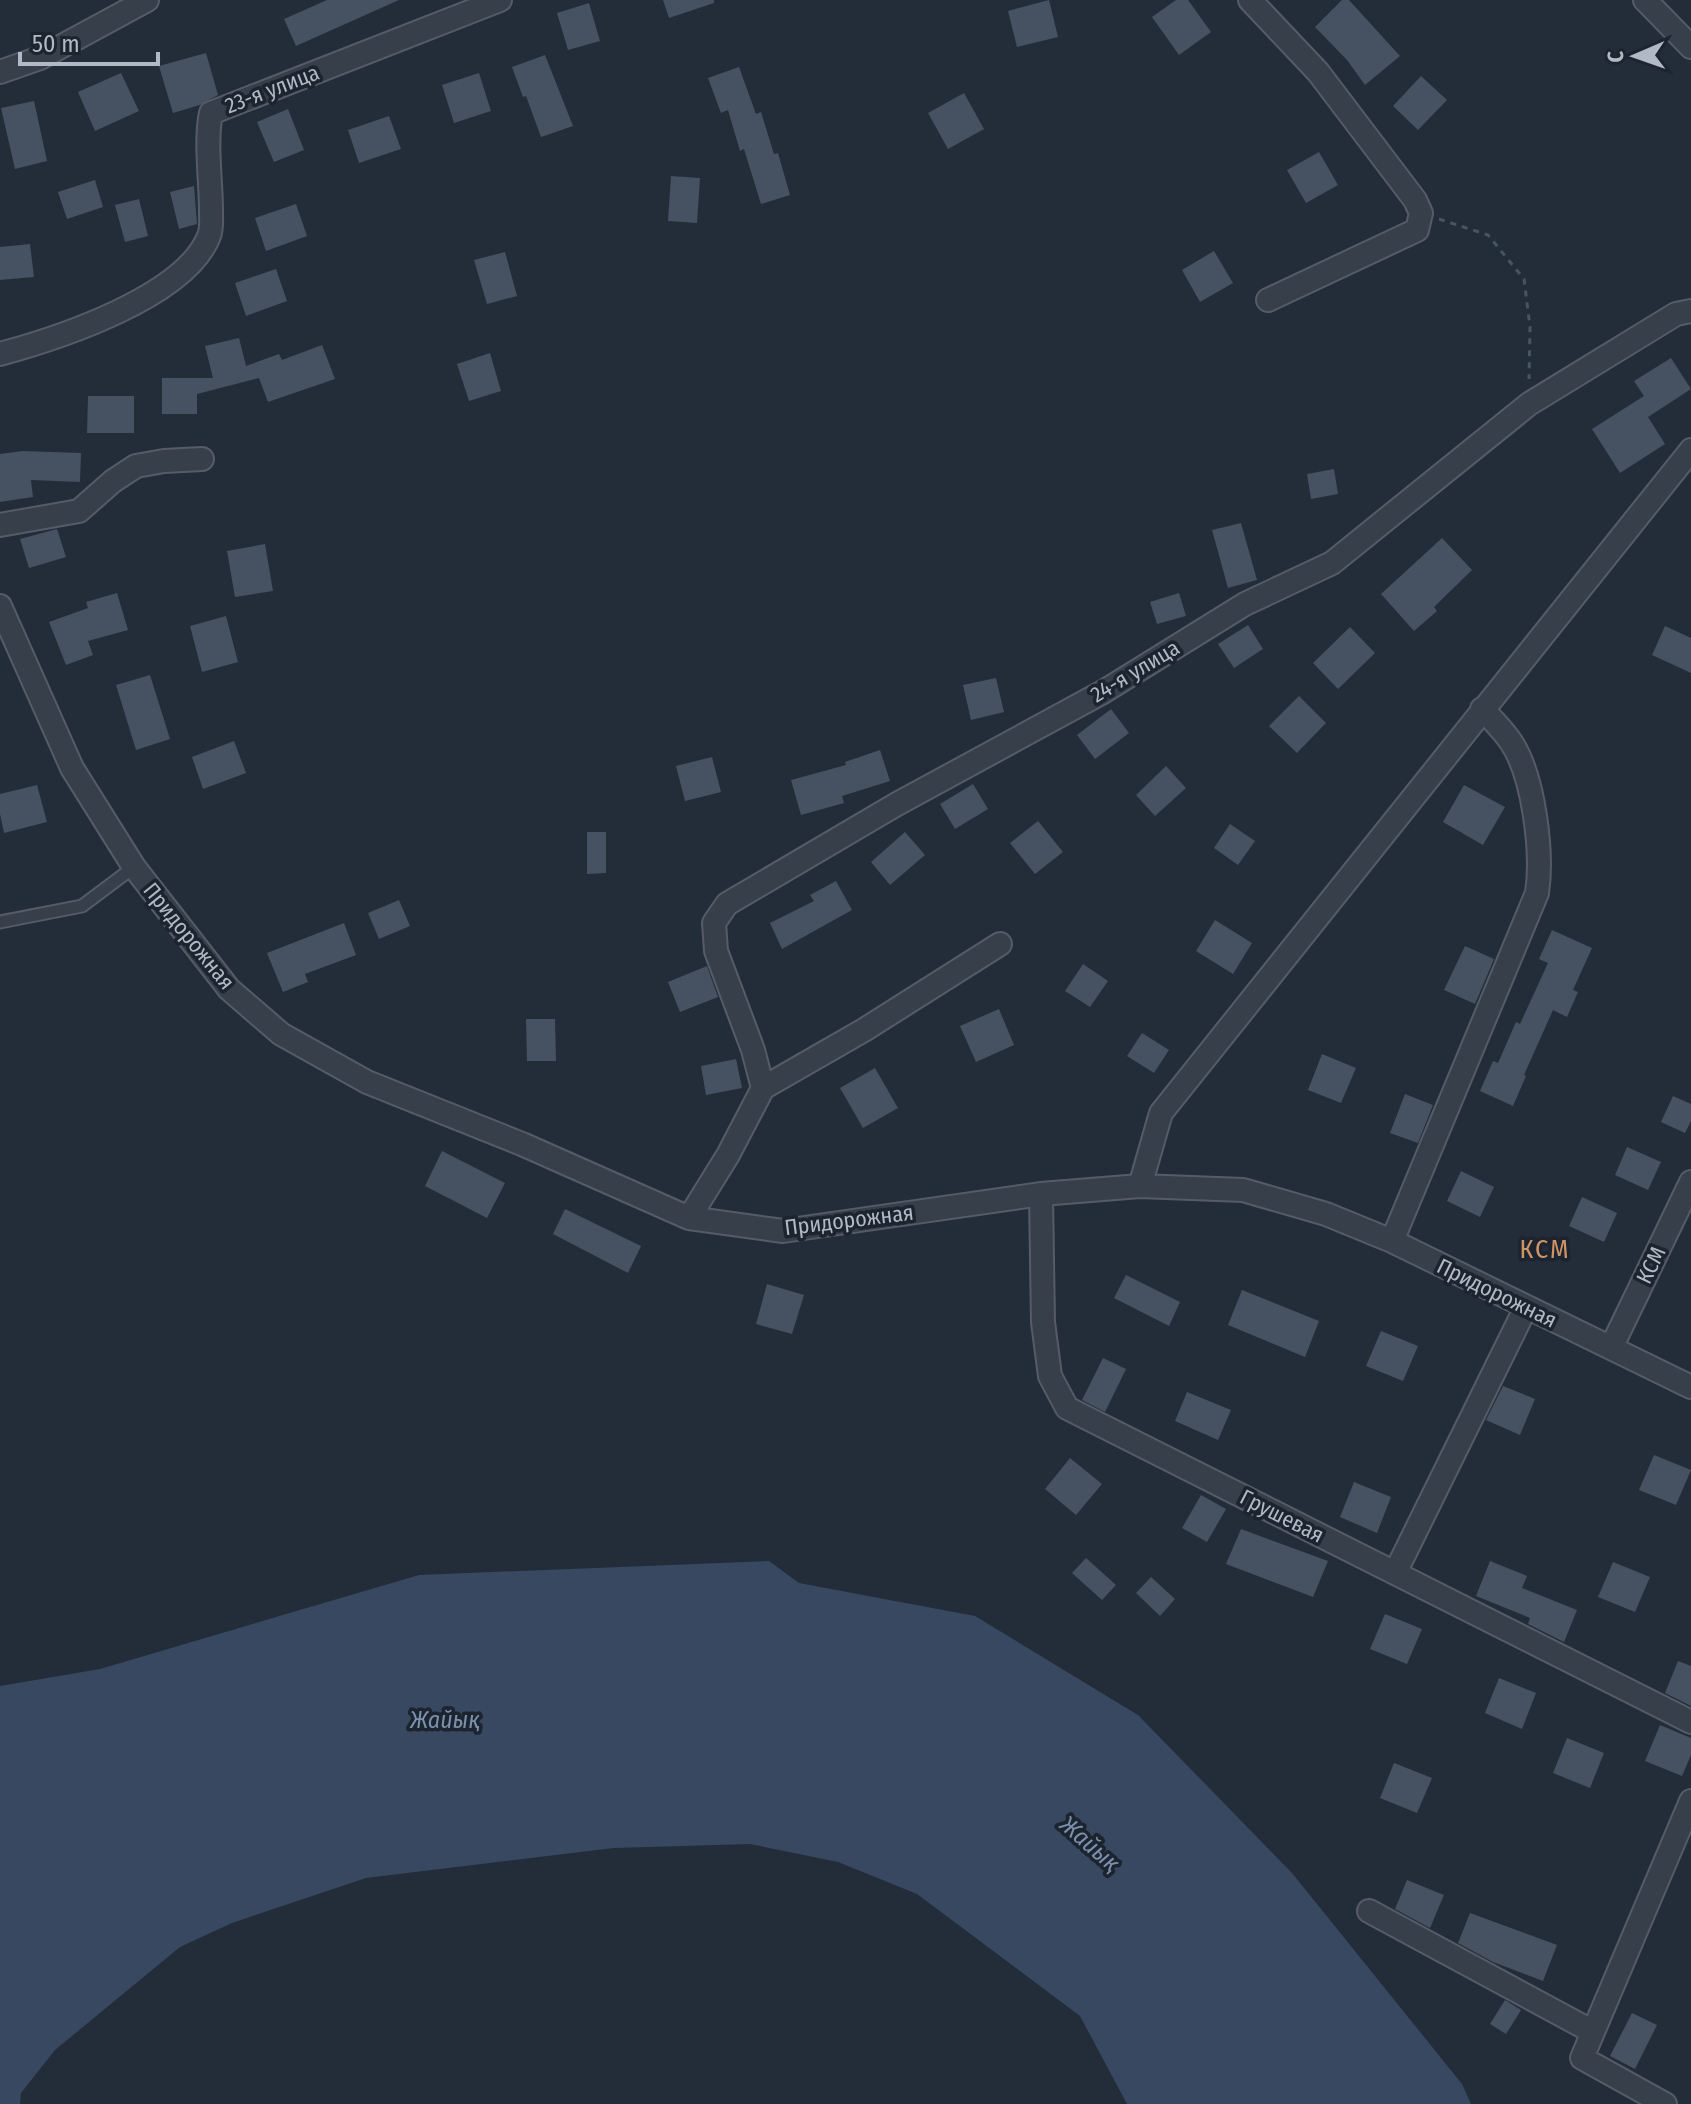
<svg xmlns="http://www.w3.org/2000/svg" width="1691" height="2104" viewBox="0 0 1691 2104" font-family="'Fira Sans Condensed',sans-serif">
<rect width="100%" height="100%" fill="#232d39"/>
<path fill="#374860" d="M769,1561L799,1583L975,1616L1138,1715L1292,1873L1462,2084L1471,2104H1127L1080,2016L917,1894L838,1862L750,1844L614,1848L366,1878L232,1923L180,1947L55,2050L21,2093L20,2104H0V1686L100,1669L419,1575Z"/>
<path fill="#465261" d="M327,0H399L296,46L284,19Z
M663,0H714V3L669,18Z
M1049,0L1058,37L1017,47L1008,11Z
M1176,0H1188L1211,32L1179,55L1152,17Z
M1342,0H1349L1400,56L1365,85L1347,60L1315,27Z
M589,3L600,41L568,50L557,13Z
M206,53L218,95L200,105L173,113L159,66Z
M545,55L573,126L541,137L526,96L523,97L512,67Z
M739,67L756,114L761,112L774,154L778,153L790,195L761,204L744,149L740,151L728,110L721,113L708,78Z
M121,73L139,111L95,131L78,92Z
M479,73L491,111L454,123L442,85Z
M1421,76L1447,100L1418,130L1393,106Z
M964,93L984,129L948,149L928,113Z
M34,101L47,161L15,169L1,108Z
M288,109L304,150L274,162L257,122Z
M389,116L401,149L359,163L348,130Z
M1319,152L1338,185L1306,203L1287,170Z
M671,176L700,178L697,223L668,221Z
M95,180L103,207L67,219L58,192Z
M194,186L197,224L179,229L170,192Z
M139,199L148,236L125,242L115,205Z
M296,204L307,236L266,251L255,218Z
M30,244L34,277L0,280V247Z
M1214,251L1233,283L1200,302L1182,270Z
M505,252L517,296L487,304L474,260Z
M276,269L287,301L246,316L235,283Z
M239,338L246,366L279,354L282,360L322,345L335,379L268,402L259,378L197,394V414H162V378H213L205,346Z
M490,353L501,391L469,401L457,364Z
M1671,358L1691,389L1648,417L1665,444L1620,473L1592,429L1644,396L1634,381Z
M88,396H134V433H87Z
M23,451L81,453L80,482L31,480L33,497L0,502V454Z
M1334,469L1338,494L1311,499L1307,474Z
M1241,523L1257,580L1228,588L1212,530Z
M57,529L66,557L29,568L20,539Z
M1442,538L1472,570L1434,607L1437,611L1414,631L1381,594Z
M265,544L273,591L235,597L227,551Z
M117,593L128,630L88,641L93,655L66,665L49,622L88,608L86,602Z
M1179,593L1186,616L1157,624L1150,602Z
M226,616L238,662L202,672L190,626Z
M1248,625L1263,649L1234,668L1218,644Z
M1665,626L1691,638V673L1652,655Z
M1350,627L1375,653L1338,689L1313,663Z
M150,675L170,739L136,750L116,685Z
M996,678L1004,712L971,720L963,685Z
M1299,696L1326,723L1297,753L1269,726Z
M1111,709L1129,733L1095,759L1077,735Z
M234,741L246,773L203,789L192,757Z
M880,750L890,781L842,796L844,803L801,815L791,780L846,765L845,762Z
M712,757L721,792L685,801L676,766Z
M1166,766L1186,788L1155,816L1136,795Z
M973,784L988,809L955,829L940,804Z
M37,785L47,822L4,833L0,814V794Z
M1464,785L1505,807L1483,845L1443,822Z
M1038,821L1063,852L1035,874L1010,843Z
M1230,824L1255,841L1238,865L1214,848Z
M587,832H606V873L587,874Z
M905,832L925,855L890,885L871,862Z
M836,881L852,910L782,949L770,923L814,901L810,895Z
M399,900L410,926L379,939L368,913Z
M1215,920L1252,943L1233,974L1196,951Z
M344,923L356,955L305,974L308,982L283,992L267,953Z
M1552,930L1592,948L1573,990L1578,992L1567,1017L1553,1010L1524,1075L1526,1076L1513,1106L1480,1091L1493,1061L1498,1063L1516,1022L1520,1024L1548,963L1539,959Z
M1465,946L1494,959L1475,1004L1444,990Z
M1083,964L1108,981L1090,1007L1065,991Z
M707,966L718,997L680,1012L668,982Z
M999,1009L1014,1045L976,1062L960,1026Z
M526,1019H555L556,1061H527Z
M1142,1033L1169,1050L1154,1073L1127,1056Z
M1322,1054L1356,1068L1341,1103L1308,1090Z
M736,1059L742,1088L706,1095L701,1066Z
M875,1068L898,1108L863,1128L840,1088Z
M1405,1094L1433,1105L1418,1143L1390,1133Z
M1673,1096L1691,1104V1121L1685,1133L1661,1122Z
M1627,1147L1661,1162L1648,1190L1615,1175Z
M442,1151L505,1183L487,1218L425,1186Z
M1461,1171L1494,1187L1480,1217L1447,1201Z
M1582,1197L1617,1213L1604,1242L1569,1226Z
M565,1209L641,1246L628,1273L553,1234Z
M1126,1275L1180,1302L1169,1326L1114,1298Z
M767,1284L804,1295L792,1334L756,1324Z
M1242,1290L1319,1321L1305,1357L1228,1325Z
M1381,1331L1418,1346L1403,1381L1366,1366Z
M1103,1358L1126,1369L1105,1412L1082,1400Z
M1503,1386L1535,1399L1520,1435L1486,1420Z
M1187,1392L1231,1410L1218,1440L1175,1421Z
M1654,1455L1691,1470L1676,1505L1639,1490Z
M1070,1458L1102,1484L1076,1515L1045,1489Z
M1354,1482L1391,1497L1377,1533L1340,1517Z
M1201,1495L1226,1509L1207,1542L1182,1528Z
M1241,1529L1328,1561L1313,1597L1226,1564Z
M1086,1558L1116,1585L1102,1600L1072,1573Z
M1490,1561L1527,1576L1522,1588L1577,1610L1564,1642L1528,1624L1530,1618L1476,1596Z
M1613,1562L1650,1577L1635,1612L1598,1597Z
M1151,1577L1175,1599L1160,1616L1136,1593Z
M1385,1614L1422,1629L1407,1664L1370,1649Z
M1678,1661L1691,1666V1706L1665,1693Z
M1499,1678L1536,1693L1522,1729L1485,1713Z
M1660,1725L1691,1738V1755L1682,1776L1645,1761Z
M1567,1738L1604,1753L1590,1788L1553,1773Z
M1394,1763L1432,1778L1417,1813L1380,1798Z
M1407,1880L1444,1895L1430,1928L1395,1909Z
M1470,1913L1557,1945L1543,1981L1493,1962L1458,1943Z
M1505,2000L1521,2010L1506,2034L1490,2024Z
M1632,2013L1657,2025L1635,2069L1610,2056Z"/>
<g fill="none" stroke-linecap="round" stroke-linejoin="round">
<defs>
<path id="lane" d="M0,922L82,906L134,867"/>
<path id="street" d="M1250,0L1318,72L1415,200L1421,213L1417,230L1268,300
M1645,0L1691,47
M0,72L40,58L147,0
M0,354C59,338 185,297 209,236C212,229 211,219 211,211C211,180 205,142 211,113L500,0
M0,525L79,511L113,481L136,466L164,461L202,459
M0,606L72,768L134,867L229,989L281,1034L367,1082L522,1144L689,1218L783,1231L1041,1194L1140,1186L1243,1190L1326,1214L1392,1241L1691,1387
M763,1088L753,1050L716,951L714,923L727,904L897,804L1103,692L1245,604L1332,563L1529,404L1676,314L1691,311
M1140,1186L1161,1113L1691,450
M1041,1194L1043,1322L1050,1376L1067,1408L1691,1722
M689,1218L728,1155L763,1088L864,1030L1000,944
M1392,1241L1537,893C1543,853 1534,776 1511,742C1503,730 1492,719 1482,709
M1611,1348L1691,1182
M1395,1573L1526,1307
M1369,1911L1593,2032
M1665,2104L1582,2058L1691,1801"/>
</defs>
<use href="#lane" stroke="#555c68" stroke-width="15"/>
<use href="#street" stroke="#555c68" stroke-width="26"/>
<path stroke="#45575a" stroke-width="3" stroke-dasharray="6 6" stroke-linecap="butt" d="M1439,219L1488,235L1524,279L1530,327L1529,379"/>
<use href="#lane" stroke="#373f4a" stroke-width="11"/>
<use href="#street" stroke="#373f4a" stroke-width="22"/>
</g>
<g text-anchor="middle" dominant-baseline="central" stroke-width="7" stroke-linejoin="round" paint-order="stroke">
<g font-size="22" fill="#b2b9c6" stroke="#1c242f">
<text transform="translate(272 89) rotate(-21)">23-я улица</text>
<text transform="translate(1135 671) rotate(-31)">24-я улица</text>
<text transform="translate(189 936) rotate(51)">Придорожная</text>
<text transform="translate(849 1220) rotate(-7)">Придорожная</text>
<text transform="translate(1651 1265) rotate(-64)">КСМ</text>
<text transform="translate(1497 1293) rotate(26)">Придорожная</text>
<text transform="translate(1282 1516) rotate(27)">Грушевая</text>
</g>
<g font-size="24" font-style="italic" fill="#7b90ac" stroke="#1c242f">
<text x="445" y="1720">Жайық</text>
<text transform="translate(1090 1844) rotate(41)">Жайық</text>
</g>
<g font-size="26" letter-spacing="2" fill="#cf9364" stroke="#1c242f">
<text x="1545" y="1249">КСМ</text>
</g>
</g>
<g transform="translate(1635 56) rotate(268)" stroke="#1c242f" stroke-width="6" paint-order="stroke">
<path d="M0-6L14 30L0 20L-14 30Z" fill="#b2b9c6"/>
<text y="-12" font-size="22" font-weight="bold" text-anchor="middle" fill="#b2b9c6">С</text>
</g>
<path d="M20 52v12h138v-12" fill="none" stroke="#b2b9c6" stroke-width="4"/>
<text x="32" y="52" font-size="24" fill="#b2b9c6" stroke="#1c242f" stroke-width="6" paint-order="stroke">50 m</text>
</svg>
